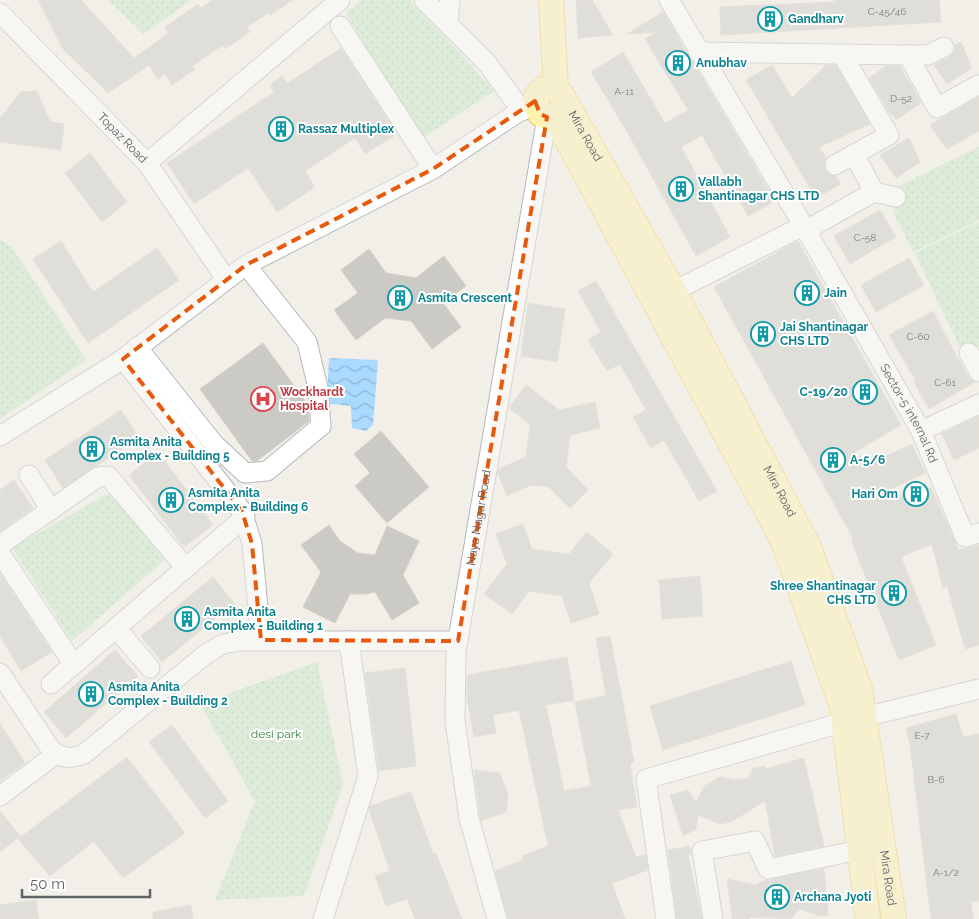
<svg xmlns="http://www.w3.org/2000/svg" width="979" height="919" viewBox="0 0 979 919" font-family="Raleway,sans-serif">
<defs>
<pattern id="grass-dots" width="8" height="8" patternUnits="userSpaceOnUse" patternTransform="scale(1.25)"><rect width="8" height="8" fill="#c5e8c5"/><path d="M2 2h.1M6 6h.1" fill="none" stroke="#a3c0a4" stroke-width="1.8" stroke-linecap="round"/></pattern>
<pattern id="water-waves" width="16" height="10" patternUnits="userSpaceOnUse" patternTransform="scale(1.25)"><rect width="16" height="10" fill="#aadaff"/><path d="M0 5q4-4 8 0t8 0" fill="none" stroke="#8eb4d2"/></pattern>
</defs>
<rect width="100%" height="100%" fill="#f1efe8"/>
<path fill="url(#grass-dots)" d="M108,0H191L144,34Z
M361,0H409L459,52L494,91L421,139L346,13Z
M979,147V220L913,252L893,211L899,186Z
M979,222V346L963,354L915,253Z
M0,240L12,247L86,360L0,419Z
M116,489L169,556L72,641L12,548Z
M317,662L343,785L304,896L215,900L255,801L200,704Z"/>
<path fill="url(#water-waves)" d="M329,358L378,360L373,425L366,431L352,428L351,406L330,404L327,397Z"/>
<path fill="#cccac5" stroke="#d6d1c6" d="M38,0H81L134,58L169,33L165,27L198,4L201,8L213,0H293L270,15L268,13L247,27L250,32L225,49L223,45L192,66L195,69L172,85L165,74L158,79L149,65L108,93L62,48Z
M576,0H592L613,35L578,38Z
M834,0H939L941,22L721,35L720,7L834,2Z
M663,12L775,201L748,216L702,135L681,147L730,237L696,256L626,130L591,72L623,52L665,123L688,110L645,39L656,32L627,34Z
M961,42L972,68L947,84L934,65L949,57L954,53L955,45Z
M341,48L397,134L365,154L355,138L305,171L315,187L277,212L248,168L194,204L167,163L274,92L270,85L282,76L287,84Z
M772,65L792,98L826,65H836L870,124L819,147L826,158L824,164L825,171L830,175L836,176L841,184L816,198L746,80Z
M886,66H900L921,103L896,120L893,114L891,115L869,78Z
M37,91L50,122L64,124L61,150L0,142V118L21,92Z
M979,97V131L947,149L930,125Z
M909,138L920,162L896,178L880,155Z
M90,153L127,202L102,222L65,173Z
M880,210L896,237L850,264L834,236Z
M61,241L93,292L157,248L179,280L88,343L33,259Z
M798,241L901,425L855,452L862,467L912,444L925,473L887,491L889,498L931,488L959,550L979,545V645L965,649L947,586L943,588L932,544L901,557L936,645L899,660L851,540H854L714,287Z
M369,249L386,273L416,278L444,256L466,286L443,303L461,327L432,349L411,321L385,318L356,340L334,310L358,293L341,270Z
M909,258L924,285L876,312L861,285Z
M596,281L717,491L699,501L664,440L651,448L633,417L646,410L620,364L607,371L588,340L601,332L578,291Z
M528,303L565,309L557,362L521,356Z
M933,311L957,357L969,378L975,382L929,409L914,382L916,381L889,335Z
M263,343L308,405L309,421L257,461H252L200,389Z
M526,385L559,410L595,402L600,428L570,435L566,467L588,490L570,508L549,487L531,485L507,496L498,474V469L526,457L530,424L509,408Z
M121,410L139,438L63,488L45,460Z
M979,416V448L954,460L942,434Z
M381,431L429,487L387,523L355,486L370,473L354,454Z
M158,452L213,525L184,547L129,475Z
M14,480L33,508L0,531V490Z
M523,524L532,549L569,554L587,532L613,554L589,583L599,614L571,623L562,596L529,591L512,614L484,594L507,564L496,534Z
M329,525L340,541L358,553L375,555L387,526L419,541L403,575L419,603L392,620L375,592L366,594H350L335,623L303,607L321,572L301,545Z
M0,573L52,652L21,671L0,636Z
M700,576L703,616L662,619L659,580Z
M213,577L234,603L162,662L141,636Z
M610,636L634,762L630,763L637,807L618,810L636,857L646,855L648,870L612,883L625,919H508L495,871L523,860L522,856L548,846L519,710L493,715L496,733L474,737L467,697V675L567,657L574,700L546,705L564,791L591,786L575,702L606,696L596,638Z
M115,650L138,676L66,738L44,712Z
M791,661L805,705L663,750L650,706Z
M405,668L416,766L379,771L365,673Z
M956,714L963,737L979,734V901L971,902L973,919H931L910,744L906,728Z
M0,723L25,763L0,781Z
M172,725L228,801L205,818L149,742Z
M127,757L185,833L123,878L94,841L50,876L18,839Z
M804,758L824,846L775,856L765,801L731,822L720,824L698,815L696,829L683,836L670,795L688,790L696,803L704,786L720,777L735,780L748,778L753,768L765,766V769Z
M476,770L500,773L508,795L506,812L481,821L474,771Z
M411,792L433,854L436,853L462,919H415L407,899L386,906L375,876L390,871L369,810L370,806Z
M0,811L20,836L0,852Z
M690,846L691,854L688,855L702,919H677L668,850Z
M824,869L828,915L820,916L800,909L791,919L749,917V919H732L727,879L756,885L765,880Z
M36,900L39,919H0V905Z
M191,905L193,919H153V912Z"/>
<g fill="none" stroke-linecap="round" stroke-linejoin="round">
<defs>
<g id="minor">
<path d="M424,0L487,63L522,111"/>
<path id="s1" d="M669,0L806,230L921,431L965,537L979,533"/>
<path id="s2" d="M0,13L147,163L226,279"/>
<path d="M448,23L450,0"/>
<path d="M340,26L433,169"/>
<path d="M698,52L908,55H928L944,47"/>
<path d="M908,55L937,108L978,85"/>
<path d="M854,154L874,192"/>
<path d="M147,163L340,0"/>
<path d="M835,165L889,135L842,54"/>
<path d="M806,230L874,192L896,197"/>
<path d="M674,291L803,226"/>
<path d="M137,347L214,444L245,473L267,471L321,426L318,388L307,342L246,265"/>
<path d="M969,353L979,372"/>
<path d="M123,359L242,511L252,544L261,640"/>
<path d="M921,431L979,404"/>
<path d="M0,436L123,359L246,265L433,169L535,101"/>
<path d="M29,475L51,510"/>
<path d="M0,545L98,477L108,476L186,568"/>
<path d="M0,553L74,665"/>
<path d="M116,628L150,668"/>
<path d="M0,673L52,751C64,759 71,759 84,754L206,654L223,644L239,641H458"/>
<path d="M51,684L245,517"/>
<path d="M0,796L56,754"/>
<path d="M323,919L368,776L349,641"/>
<path id="s3" d="M497,919L469,818L455,721L456,651L547,117"/>
<path d="M666,919L646,779L844,722L979,689"/>
<path d="M713,919L702,851L755,841L768,869L859,850"/>
</g>
<g id="major">
<path d="M551,0L556,89"/>
<path id="s4" d="M564,102L560,114L547,117L540,114L535,101L537,95L543,89H556L562,95L674,291L809,547L860,689L894,919"/>
<path d="M554,116L783,541L842,707L868,919"/>
</g>
</defs>
<use href="#minor" stroke="#b5b8bc" stroke-width="21"/>
<use href="#major" stroke="#f2c960" stroke-width="26"/>
<use href="#minor" stroke="#fff" stroke-width="19"/>
<use href="#major" stroke="#fff2af" stroke-width="24"/>
</g>
<path d="M0 0H979V919H0ZM535,101L540,114L547,117L458,641L261,640L252,544L242,511L123,359L246,265L433,169Z" fill="#f1efe8" fill-opacity=".55" fill-rule="evenodd"/>
<path fill="none" stroke="#e8590c" stroke-width="4" stroke-dasharray="10 6" stroke-linejoin="round" d="M535,101L540,114L547,117L458,641L261,640L252,544L242,511L123,359L246,265L433,169Z"/>
<defs>
<symbol id="building-ring" viewBox="-11 -11 22 22"><circle r="9.5" fill="#fff" stroke="#0f9aa8" stroke-width="1.5"/><path d="M-4-6H4V6H1V3H-1V6H-4ZM-2.5-4.3h1.7v1.8h-1.7ZM.8-4.3h1.7v1.8H.8ZM-2.5-1h1.7V.8h-1.7ZM.8-1h1.7V.8H.8Z" fill="#0f9aa8"/></symbol>
<symbol id="hospital-ring" viewBox="-11 -11 22 22"><circle r="9.5" fill="#fff" stroke="#e0444e" stroke-width="1.5"/><path d="M-5-5h3v3.5h4V-5h3V5h-3V1.5h-4V5h-3Z" fill="#e0444e"/></symbol>
</defs>
<g fill-rule="evenodd">
<use href="#building-ring" x="756" y="5" width="28" height="28"/>
<use href="#building-ring" x="664" y="49" width="28" height="28"/>
<use href="#building-ring" x="267" y="115" width="28" height="28"/>
<use href="#building-ring" x="667" y="175" width="28" height="28"/>
<use href="#building-ring" x="793" y="279" width="28" height="28"/>
<use href="#building-ring" x="386" y="284" width="28" height="28"/>
<use href="#building-ring" x="749" y="320" width="28" height="28"/>
<use href="#building-ring" x="851" y="378" width="28" height="28"/>
<use href="#hospital-ring" x="249" y="385" width="28" height="28"/>
<use href="#building-ring" x="78" y="435" width="28" height="28"/>
<use href="#building-ring" x="819" y="446" width="28" height="28"/>
<use href="#building-ring" x="902" y="480" width="28" height="28"/>
<use href="#building-ring" x="157" y="486" width="28" height="28"/>
<use href="#building-ring" x="880" y="579" width="28" height="28"/>
<use href="#building-ring" x="173" y="605" width="28" height="28"/>
<use href="#building-ring" x="77" y="680" width="28" height="28"/>
<use href="#building-ring" x="763" y="883" width="28" height="28"/>
</g>
<g text-anchor="middle" dominant-baseline="central" stroke-width="4" stroke-linejoin="round" paint-order="stroke">
<g font-size="10" fill="#7a7d7f">
<text x="887" y="11">C-45/46</text>
<text x="624" y="91">A-11</text>
<text x="901" y="98">D-52</text>
<text x="865" y="237">C-58</text>
<text x="918" y="336">C-60</text>
<text x="945" y="382">C-61</text>
<text x="922" y="735">E-7</text>
<text x="936" y="779">B-6</text>
<text x="946" y="872">A-1/2</text>
</g>
<g font-size="12" font-weight="bold" fill="#0d838f" stroke="#fff" text-anchor="start">
<text x="788" y="19">Gandharv</text>
<text x="696" y="63">Anubhav</text>
<text x="298" y="129">Rassaz Multiplex</text>
<text x="698" y="182">Vallabh<tspan x="698" dy="14">Shantinagar CHS LTD</tspan></text>
<text x="824" y="293">Jain</text>
<text x="418" y="298">Asmita Crescent</text>
<text x="780" y="327">Jai Shantinagar<tspan x="780" dy="14">CHS LTD</tspan></text>
<text x="848" y="392" text-anchor="end">C-19/20</text>
<text x="110" y="442">Asmita Anita<tspan x="110" dy="14">Complex - Building 5</tspan></text>
<text x="850" y="460">A-5/6</text>
<text x="188" y="493">Asmita Anita<tspan x="188" dy="14">Complex - Building 6</tspan></text>
<text x="898" y="494" text-anchor="end">Hari Om</text>
<text x="876" y="586" text-anchor="end">Shree Shantinagar<tspan x="876" dy="14">CHS LTD</tspan></text>
<text x="204" y="612">Asmita Anita<tspan x="204" dy="14">Complex - Building 1</tspan></text>
<text x="108" y="687">Asmita Anita<tspan x="108" dy="14">Complex - Building 2</tspan></text>
<text x="794" y="897">Archana Jyoti</text>
</g>
<g font-size="12" fill="#5f6368" stroke="#fff">
<text stroke="none"><textPath href="#s4" startOffset="131">Mira Road</textPath></text>
<text stroke="none"><textPath href="#s2" startOffset="175">Topaz Road</textPath></text>
<text stroke="none"><textPath href="#s1" startOffset="478">Sector-5 internal Rd</textPath></text>
<text stroke="none"><textPath href="#s4" startOffset="536">Mira Road</textPath></text>
<text stroke="none"><textPath href="#s3" startOffset="408">Naya Nagar Road</textPath></text>
<text stroke="none"><textPath href="#s4" startOffset="941">Mira Road</textPath></text>
</g>
<g font-size="12" font-weight="bold" fill="#be3a42" stroke="#fff" text-anchor="start">
<text x="280" y="392">Wockhardt<tspan x="280" dy="14">Hospital</tspan></text>
</g>
<g font-size="12" fill="#348238" stroke="#fff">
<text x="276" y="734">desi park</text>
</g>
</g>
<path d="M22 889v8h128v-8" fill="none" stroke="#5f6368" stroke-width="2.5"/>
<text x="30" y="889" font-size="15" fill="#5f6368" stroke="#ffffff" stroke-width="4" paint-order="stroke">50 m</text>
</svg>
